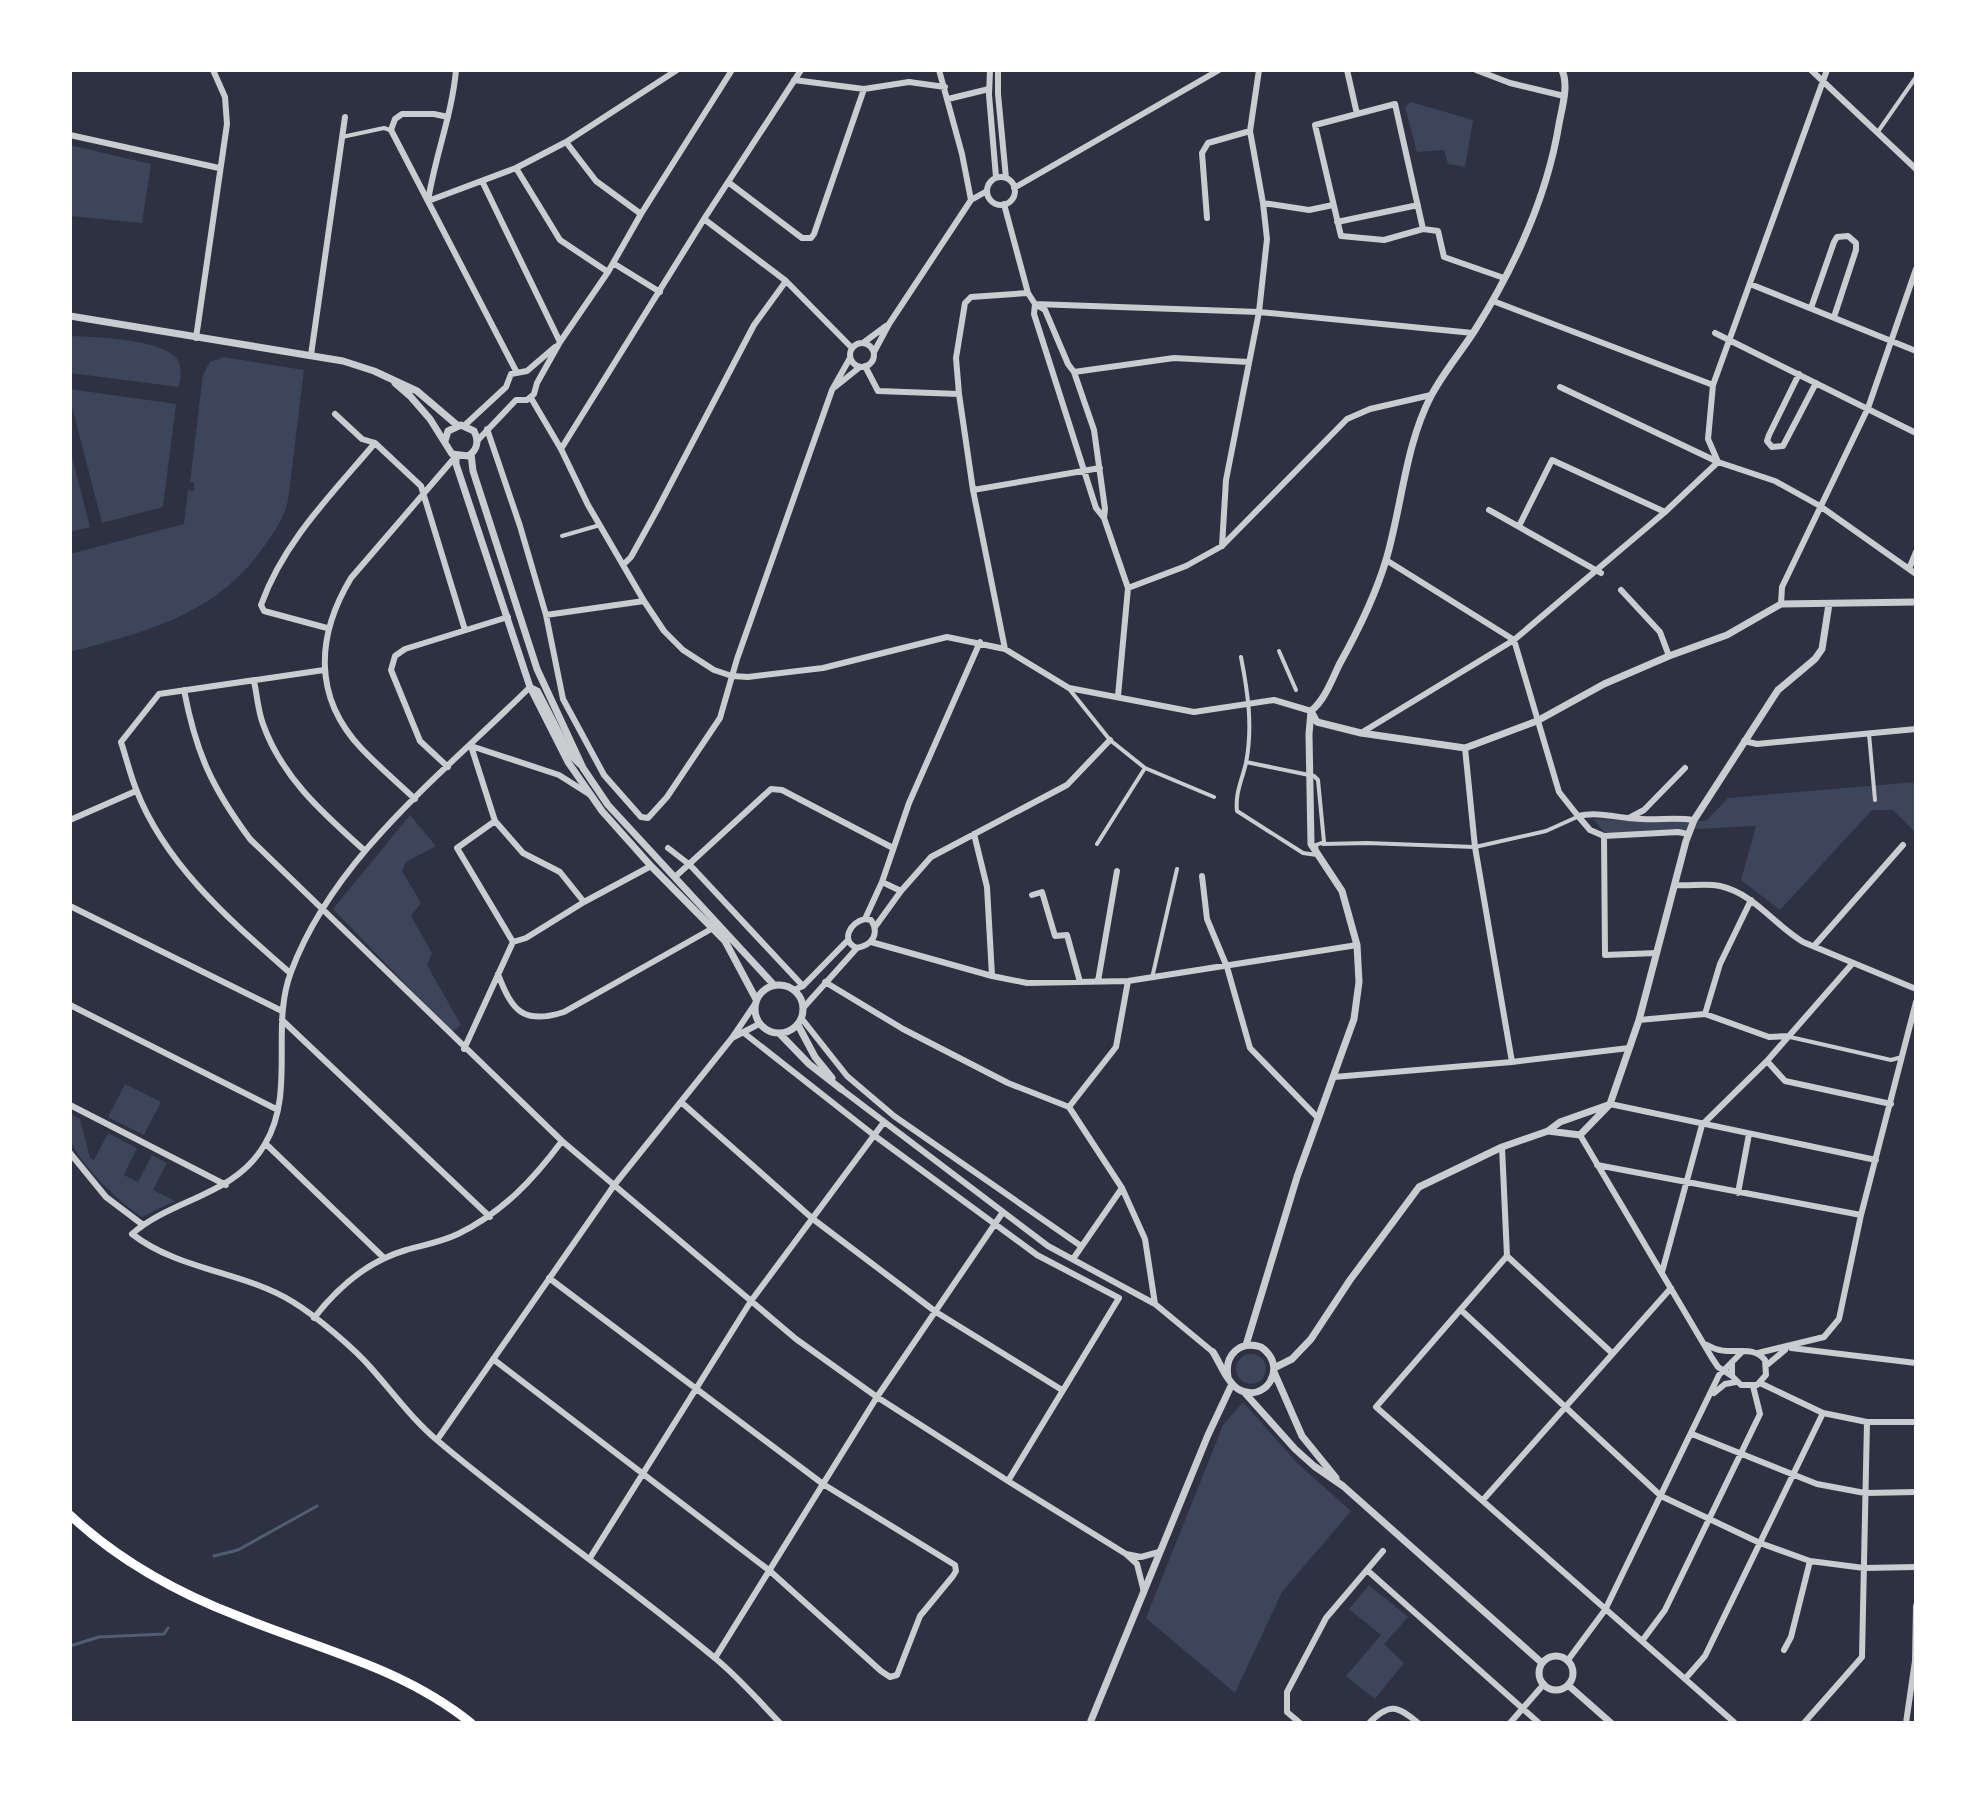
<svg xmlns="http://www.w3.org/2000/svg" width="1986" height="1793" viewBox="0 0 1986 1793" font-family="Arial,sans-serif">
<rect width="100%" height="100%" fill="#2d3142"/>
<path fill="#3c4559" d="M1411,102L1473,120L1465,167L1448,164L1444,150L1417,152L1405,107Z
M70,145L151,164L142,223L70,216Z
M70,336C94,337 170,339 179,362C182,370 180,379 179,387L70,373Z
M224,357L304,370L288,501C284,517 275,531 265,545C217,615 148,631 70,652V554L184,524L188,490L194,491V483L190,482L203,374L210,362Z
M70,389L176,404L163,507L102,523L70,399Z
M70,449L90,527L70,532Z
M1916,782V833L1893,810H1872L1780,910L1741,880L1756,826L1617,833L1604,832L1593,819L1706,821L1728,798Z
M410,815L436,846L406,862L402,871L421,903L411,916L432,953L427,965L461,1025L452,1032L333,909Z
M125,1084L161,1102L144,1135L108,1117Z
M70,1113L80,1119L90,1158L94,1160L108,1133L137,1148L124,1175L138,1182L152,1155L167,1163L153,1190L175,1201L142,1217C121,1204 78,1163 70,1139C68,1132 70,1121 70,1113Z
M1236 1369a15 15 0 1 1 30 0a15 15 0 1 1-30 0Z
M1243,1402L1298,1464L1351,1511L1282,1592L1235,1693L1146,1618L1223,1425Z
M1369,1585L1408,1617L1384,1644L1404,1663L1375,1699L1346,1676L1381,1635L1349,1609Z"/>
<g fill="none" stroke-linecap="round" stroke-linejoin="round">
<path stroke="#4f5d75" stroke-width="3" d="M214,1556L238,1550L317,1506
M70,1646L99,1637L164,1634L168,1628"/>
<path stroke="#caccd0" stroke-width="4" d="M1877,133L1916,77
M342,137L384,128L390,130
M562,536L600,525
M1279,651L1296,690
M1241,657C1248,693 1253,727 1246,763C1242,780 1235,793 1237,811L1303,853L1317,855L1316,845L1324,842L1318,780L1314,776L1246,762
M1070,690L1110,740L1145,768L1214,797
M1869,734L1875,800
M1097,844L1145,768
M1323,844L1367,843L1475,847L1546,831L1577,817
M1152,978L1177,869
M1790,1037L1891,1060L1902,1057"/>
<path stroke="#caccd0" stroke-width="6" d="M456,70C452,115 435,156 428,201L516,168L566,142L677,70
M939,70L962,154L971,200
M990,70L989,95L996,177
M998,70V94L1006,178
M1347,70L1357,114
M1476,70L1510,83L1564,96
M1811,70L1916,169
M794,80L864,89L909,82L945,87
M948,99L989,89
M448,117L434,114H402L395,119L391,130L516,371
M70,135L219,168
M566,142L596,181L641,214
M516,168L560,240L608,272
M987 191a14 14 0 1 1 28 0a14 14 0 1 1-28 0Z
M482,181L560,342
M728,182L802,238H811L814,234L864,89
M1014,188L1219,70
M1263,203L1309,210L1333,205
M1004,204L1028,293L1035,304L1045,310L1068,364L1074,372L1094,430L1105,509L1104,518
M1207,218L1202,153L1208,143L1250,131
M704,219L786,281L852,348
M1337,222L1418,205
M1423,229L1395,104L1315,125L1341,236L1384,240L1423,229L1438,231L1444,257L1504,278
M613,263L660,292
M1750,284L1916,351
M1493,301L1713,385
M1035,304L1259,312L1473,333
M1035,304L1034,314L1096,508L1104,518L1128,588L1118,696
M1811,308L1834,242L1837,237L1848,236L1856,243V250L1834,317
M1715,333L1916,433
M196,338L227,124L225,97L213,70
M863,343L886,326
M850 355a12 12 0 1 1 24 0a12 12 0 1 1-24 0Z
M874,352L889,324L971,200L987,191
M311,355L345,117
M865,366L878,391L959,394
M1074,372L1174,358L1249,362
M1799,374L1769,435L1767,441L1772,447L1783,446L1816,383
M835,387L860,367
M1560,387L1718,462L1775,481L1820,506L1916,574
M531,398L561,449L588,505L644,601L664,631L683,650L714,670L732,676L748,677L823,668L947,637L1005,649L1069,688L1194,712L1274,700L1311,711
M335,414L362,439L375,443L421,486L465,630
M465,425L506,387L511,374L527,371L555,347
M487,429L520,526L546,615L563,699L604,775L641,817L648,818L667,797L720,718L737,659L832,390L850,358
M477,441L516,400H527L534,394L537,383L560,342L608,272L641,214L732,70
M561,449L704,219L801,70
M1718,462L1708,439L1713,385L1827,70
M973,490L1100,468
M1489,510L1601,573
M1519,526L1552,460L1665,512
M1222,546L1226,480L1259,312L1267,239L1263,203L1250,131L1259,70
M1386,560L1514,640L1559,792L1578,816L1590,830L1604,836L1678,832L1688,834
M624,564L631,557L657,510L754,325L786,281
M1909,569L1916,552
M1128,588L1186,566L1222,546L1347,419L1370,409L1431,395
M1621,590L1660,632L1669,656
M1781,604L1782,587L1868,408L1916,269
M546,615L644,601
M327,628L264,611L261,605C284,541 332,494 375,443
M1005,649L973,490L959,394L956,358L965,303L971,297L1028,293
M254,681C257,695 258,711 263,724C282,778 324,814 365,851
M184,690C196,753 212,788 250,839L562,1141L796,1339L877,1397L1008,1481L1126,1554
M1361,733L1514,640L1665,512L1718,462
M1744,741L1757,744L1916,729
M471,746L559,775L589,794
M471,746L495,821
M1465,748L1475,847L1512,1062
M580,765L572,757L538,691L530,687C445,772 334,856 291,972C270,1027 296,1092 265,1144C235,1196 173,1198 132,1234C180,1271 243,1271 293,1302C316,1316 355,1349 372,1369C394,1394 413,1420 438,1441C528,1517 626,1583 716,1659C739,1678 759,1701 780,1723
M448,767L420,741L391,670L395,656L405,649L508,617
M415,799C397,782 378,766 361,748C313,697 316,636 351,578L456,456
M1578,816C1600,811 1620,819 1642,819C1660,820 1677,817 1694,820
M1629,818L1644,810L1685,768
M70,820L136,791
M974,834L987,887L992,976
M1604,836L1605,955L1657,953
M668,848L690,865L803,986
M1202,876L1207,919L1227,967L1250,1048L1317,1117
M675,877L771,789L782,790L893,848
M882,882L901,891
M1676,885C1691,886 1707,883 1720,886C1755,894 1774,925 1803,942L1916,989
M1032,895L1042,892L1055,936L1067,935L1080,982
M584,902L560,872L523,853L495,821L457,848L513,942L526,938L584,902L651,866
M70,906L282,1011
M865,919L882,882L909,803L980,642
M865,919L871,920C880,934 872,945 857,948C840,941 850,922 865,919Z
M875,927L901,891L931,857L1067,785L1110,740
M871,942L992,976L1027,983L1128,981L1357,945
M1814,946L1903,845
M290,973C231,921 165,865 136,789C130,774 126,757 121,742L159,694L324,670
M498,974C512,1011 523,1025 564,1012L713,928
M1098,981L1117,871
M825,982L903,1029L1008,1083L1069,1107L1122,1188L1145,1239L1155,1304
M794,990L803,986L848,940
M70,1005L278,1110
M804,1007L857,948
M1705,1014L1720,964L1751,900
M802,1019L847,1076L894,1116L1081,1246
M282,1020L490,1217
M1639,1020L1705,1014L1769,1037L1788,1036
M744,1033L875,1136L1037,1255L1119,1298L1008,1481
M732,1038L759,1024
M464,1049L513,942
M1767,1061L1785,1081L1891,1104
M1334,1077L1512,1062L1629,1048
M841,1089L1048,1246L1155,1304L1213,1352
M681,1102L813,1219L936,1312L1062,1390
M1610,1104L1876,1160
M70,1105L226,1185
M1069,1107L1116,1047L1128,981
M1580,1135L1712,1358L1718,1367L1732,1376
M266,1144L384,1258
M1502,1147L1507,1256L1612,1353
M70,1153L106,1197L143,1225
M1597,1165L1861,1215
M1738,1193L1749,1134
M1507,1256L1376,1407L1735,1723
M1073,1259L1122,1188
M1662,1272L1702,1125L1767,1061L1852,964
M1461,1310L1661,1496L1760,1543L1810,1561L1864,1568L1916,1567
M314,1318C338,1287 368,1261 406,1250C424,1245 441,1242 458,1234C503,1212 533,1180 562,1141
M1707,1345C1730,1359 1750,1342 1765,1360L1766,1375L1757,1385H1741L1732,1376V1362
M1791,1348L1916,1363
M1758,1353L1824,1337L1839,1319L1861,1215L1916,1002
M493,1359L770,1571L881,1671L890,1677L897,1675L920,1616L953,1576L956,1571L955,1565L823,1484L549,1278
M1767,1365L1785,1350
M1760,1383L1823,1413L1867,1422H1916
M1714,1393L1725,1384L1736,1382
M1692,1434L1817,1484L1865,1493L1916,1492
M437,1440L615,1184L732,1038L755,1004
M1483,1500L1671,1288
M590,1558L751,1301L884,1122
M1367,1570L1539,1723
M1144,1592L1137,1564L1126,1554L1141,1557L1159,1552
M1642,1641L1665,1610L1760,1414L1753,1386
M1784,1650L1791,1637L1810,1561
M715,1658L877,1397L1003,1212
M1568,1660L1605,1610L1719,1375L1742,1352
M1685,1679L1705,1656L1823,1413
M1300,1723L1287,1712V1692L1326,1618L1383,1551
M1369,1723C1389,1703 1397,1705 1418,1723
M1510,1723L1544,1684
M1804,1723L1862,1657L1867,1422
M1906,1723L1915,1661L1916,1606"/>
<path stroke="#caccd0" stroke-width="7" d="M70,316L343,361L374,371L417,391L457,425
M395,383L410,396L430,419L452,454L468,456C478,450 479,440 474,431L461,425L448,431L445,441
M471,454L473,471L537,669L583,768L608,805L774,985
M456,456V464L530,687L568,762L602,811L651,866L725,941L756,999
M1311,711C1324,701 1332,680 1339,665C1358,631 1375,597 1386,560C1402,506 1405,446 1431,396C1443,373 1461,352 1475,330C1514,268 1547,197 1559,124C1562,107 1569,86 1562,70
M1312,713L1317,722L1361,733L1465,748L1537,721L1604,684L1669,656L1727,635L1781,604L1916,602
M755 1009a24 24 0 1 1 48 0a24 24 0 1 1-48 0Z
M798,1025L815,1057L832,1078
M780,1034L809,1064L841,1089
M1548,1131L1580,1135L1610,1104L1639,1020L1686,841L1694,820L1778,690L1815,659L1822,649L1829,604
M1246,1345L1297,1177L1354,1019L1359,982L1357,945L1342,891L1311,844L1309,734L1311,711
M1213,1352C1220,1363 1227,1382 1238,1389C1264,1405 1290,1367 1261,1347C1240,1340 1224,1355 1228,1377
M1274,1368L1292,1359L1311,1339L1350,1280L1419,1187L1502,1147L1548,1131L1560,1122L1608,1105
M1274,1372L1302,1436L1336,1478
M1244,1392L1295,1449L1314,1466L1343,1486L1542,1663
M1539 1673a17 17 0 1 1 34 0a17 17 0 1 1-34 0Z
M1568,1685L1611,1723
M1090,1723L1208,1435L1232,1384"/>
<path stroke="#fff" stroke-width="9" d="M70,1515C117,1559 178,1593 238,1616C318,1649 402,1667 471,1723"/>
</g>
<rect width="1986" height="1793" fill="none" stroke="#ffffff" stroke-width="144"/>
</svg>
